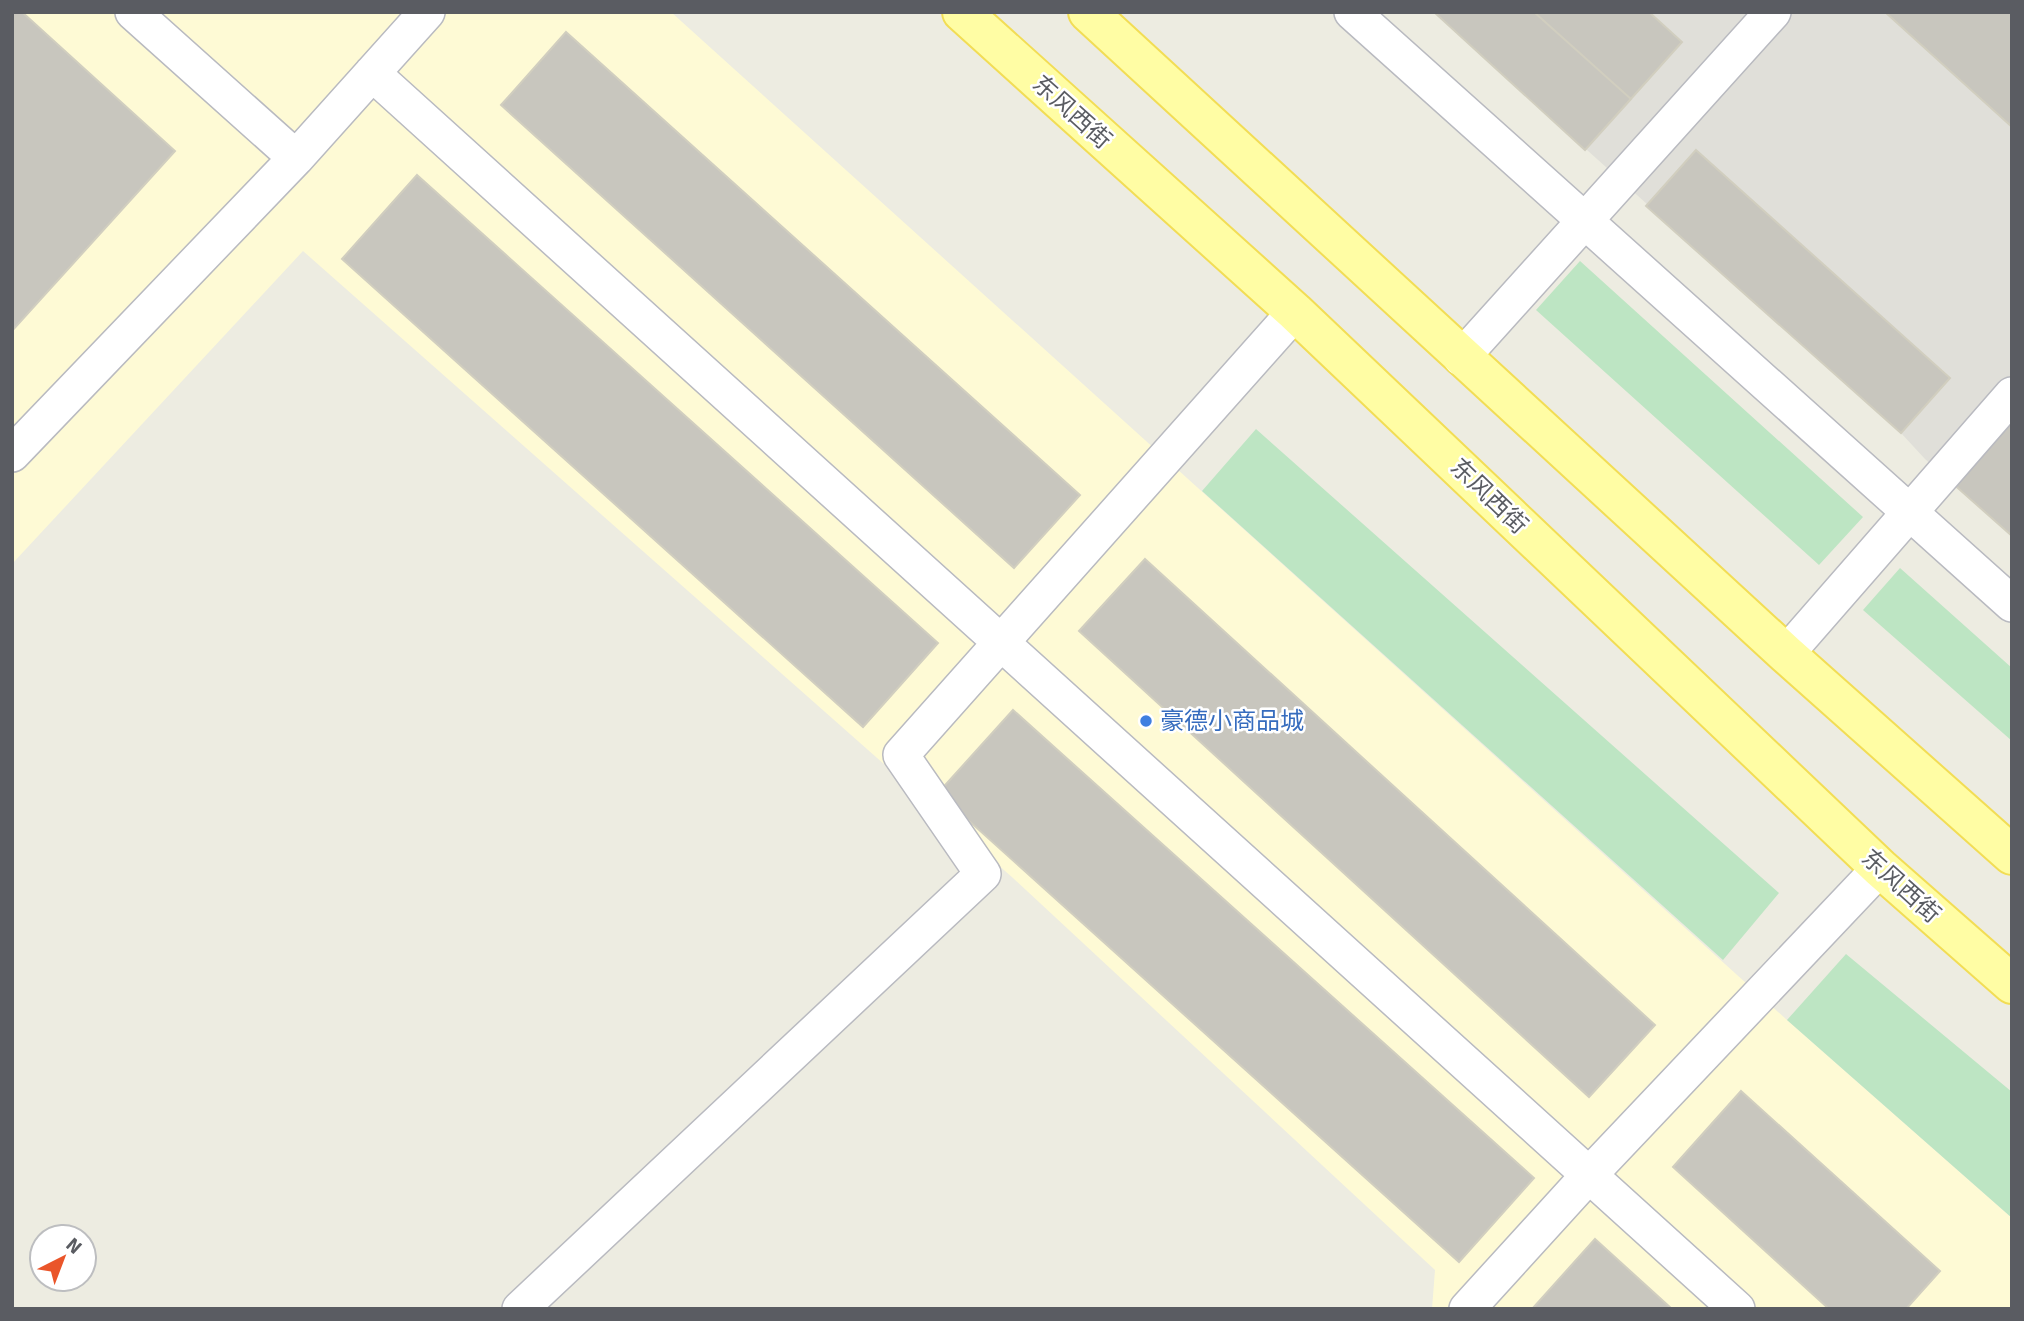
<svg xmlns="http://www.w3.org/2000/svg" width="2024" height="1321" viewBox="0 0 2024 1321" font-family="Signika,'Noto Sans SC',sans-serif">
<rect width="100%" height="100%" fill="#edece1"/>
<path fill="#fefad5" d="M12,12H671L1787,1020L2012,1218V1309H1432L1435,1270L1013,878L303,251L12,564Z"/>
<path fill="#e0dfd9" d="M1434,12H2012V536L1925,459L1901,433Z"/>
<path fill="#bde5c3" d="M1580,261L1863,517L1819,565L1536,310Z
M1256,429L1779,893L1723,960L1202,491Z
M1900,568L2012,668V741L1863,610Z
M1846,954L2012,1092V1218L1787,1020Z"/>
<path fill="#c8c6be" stroke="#d1cebf" stroke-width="2" d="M12,12H22L175,151L12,331Z
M1434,12H1649L1682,42L1585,150Z
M1434,12H1534L1631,99L1585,150Z
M1885,12H2012V127Z
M566,32L1080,495L1014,568L501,105Z
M1696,150L1950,378L1901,433L1646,206Z
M417,175L938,643L863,727L342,259Z
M2012,418V536L1951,482Z
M1145,559L1655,1025L1589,1097L1079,631Z
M1013,710L1534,1178L1459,1262L938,793Z
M1741,1091L1940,1271L1906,1309H1829L1673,1167Z
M1595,1239L1672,1309H1532Z"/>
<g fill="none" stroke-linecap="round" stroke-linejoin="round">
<defs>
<path id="minor" d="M133,12L296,158
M1352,12L2012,604
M372,73L1737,1309
M1461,358L1773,12
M12,454L296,158L427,12
M1786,654L2012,395
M520,1309L983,874L901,755L1295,312
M1467,1309L1589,1175L1880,868"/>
<path id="major" d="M962,12L1295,312L1880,868L2012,984
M1088,12L1786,654L2012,855"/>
</defs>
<use href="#minor" stroke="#b9bac0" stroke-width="38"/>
<use href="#major" stroke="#f2dd55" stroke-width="42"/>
<use href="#minor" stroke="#fff" stroke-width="35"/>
<use href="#major" stroke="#fffda4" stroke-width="38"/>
</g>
<circle fill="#3f7fe0" stroke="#fff" stroke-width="2.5" cx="1146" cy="721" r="7"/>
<g text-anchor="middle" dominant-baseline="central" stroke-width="5" stroke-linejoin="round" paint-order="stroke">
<g font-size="24" fill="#5a5c62" stroke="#fff">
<text transform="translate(1072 112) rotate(42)">东风西街</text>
<text transform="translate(1489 496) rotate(44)">东风西街</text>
<text transform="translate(1901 886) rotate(42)">东风西街</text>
</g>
<g font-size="24" fill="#366cbe" stroke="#fff" text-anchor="start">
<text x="1160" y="721">豪德小商品城</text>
</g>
</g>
<rect width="2024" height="1321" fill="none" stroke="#5a5c62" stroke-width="28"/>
<g transform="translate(63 1258) rotate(42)"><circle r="33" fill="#ffffff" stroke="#bdbec0" stroke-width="2"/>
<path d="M0-5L12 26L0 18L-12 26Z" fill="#ea552a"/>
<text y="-10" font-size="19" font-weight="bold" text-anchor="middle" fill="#5a5c62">N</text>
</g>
</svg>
